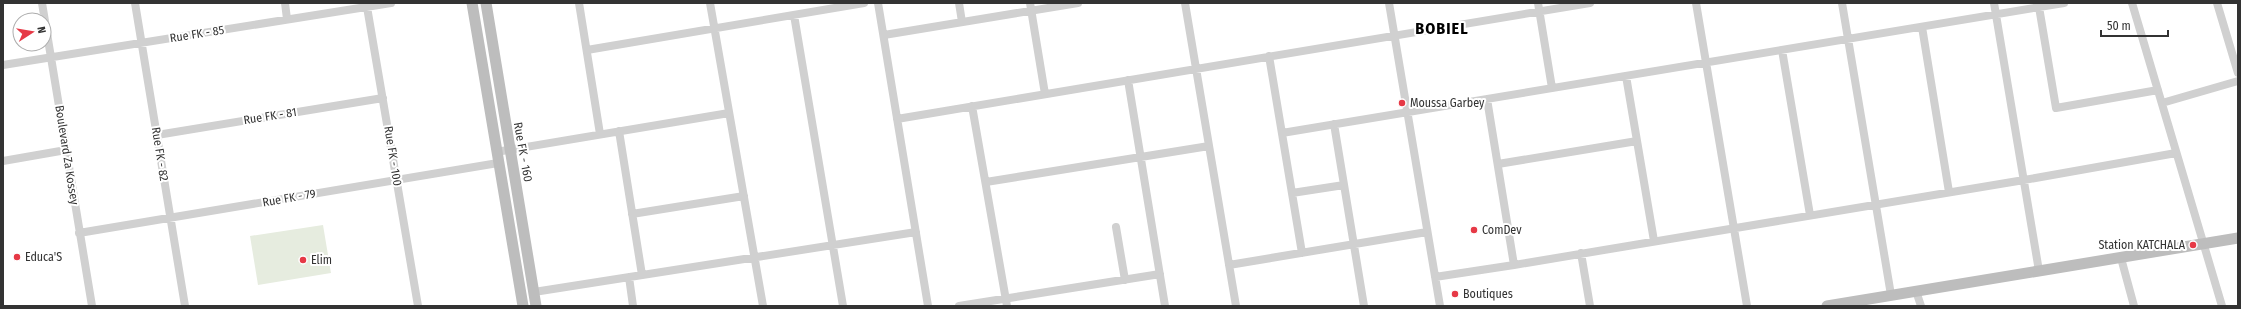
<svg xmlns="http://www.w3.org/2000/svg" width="2241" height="309" viewBox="0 0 2241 309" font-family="'Fira Sans Condensed',sans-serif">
<rect width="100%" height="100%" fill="#fff"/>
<path fill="#e6ecdf" d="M323,225L331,273L258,285L250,236Z"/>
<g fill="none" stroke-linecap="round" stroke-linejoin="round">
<path stroke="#d0d0d0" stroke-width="8" d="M42,3L92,306
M135,3L185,306
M285,3L287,19
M579,3L600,134
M710,3L763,306
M878,3L928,306
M959,3L962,22
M1030,3L1045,94
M1185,3L1236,306
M1389,3L1440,306
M1538,3L1552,88
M1696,3L1747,306
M1842,3L1891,295
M1994,3L2039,271
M2132,3L2222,306
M2217,3L2238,73
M367,7L418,306
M2039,7L2056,108L2158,90
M794,15L843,306
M1922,27L1949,192
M884,35L1078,3
M587,50L864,3
M1782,50L1810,215
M1269,56L1302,253
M3,65L391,3
M1626,76L1654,241
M1128,80L1165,306
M1487,99L1514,265L2024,180L2176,153
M2162,103L2238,81
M972,106L1007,306
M897,119L1590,3
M1334,124L1364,306
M619,131L642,275
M1282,133L2064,3
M157,135L383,98
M496,152L729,113
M3,161L66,150
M1498,164L1637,141
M986,182L1209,146
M1292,193L1344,185
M632,214L744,196
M1116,227L1125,280
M79,233L498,163
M1581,253L1590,306
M2121,258L2134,306
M1229,265L1427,232
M629,277L633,306
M1435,277L1514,265
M1916,291L1921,306
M534,292L916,232
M959,306L1160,274"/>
<path stroke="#bdbdbd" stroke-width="11" d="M472,3L523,306
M486,3L536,306
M1827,306L2238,238"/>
</g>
<g fill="#e63946" stroke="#fff" stroke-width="1.5">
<circle cx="1402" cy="103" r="4"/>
<circle cx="1474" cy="230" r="4"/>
<circle cx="2193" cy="245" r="4"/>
<circle cx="17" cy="257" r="4"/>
<circle cx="303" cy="260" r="4"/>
<circle cx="1455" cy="294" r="4"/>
</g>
<g text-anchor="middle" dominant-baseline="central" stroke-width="4" stroke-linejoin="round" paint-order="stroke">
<g font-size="12" fill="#333" stroke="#fff">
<text transform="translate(197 34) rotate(-9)">Rue FK - 85</text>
<text transform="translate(270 116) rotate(-9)">Rue FK - 81</text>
<text transform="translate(523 152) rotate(80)">Rue FK - 160</text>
<text transform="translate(160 154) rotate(81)">Rue FK - 82</text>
<text transform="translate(67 155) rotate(81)">Boulevard Za Kossey</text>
<text transform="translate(393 156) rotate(81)">Rue FK - 100</text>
<text transform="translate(289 198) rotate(-10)">Rue FK - 79</text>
</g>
<g font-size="12" fill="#333" stroke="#fff" text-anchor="start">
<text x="1410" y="103">Moussa Garbey</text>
<text x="1482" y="230">ComDev</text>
<text x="2185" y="245" text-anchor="end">Station KATCHALA</text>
<text x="25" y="257">Educa'S</text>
<text x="311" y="260">Elim</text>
<text x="1463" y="294">Boutiques</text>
</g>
<g font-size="16" font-weight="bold" letter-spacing="1" fill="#000" stroke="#fff">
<text x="1442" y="28">BOBIEL</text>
</g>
</g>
<rect width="2241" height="309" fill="none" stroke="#333333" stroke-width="8"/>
<g transform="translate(32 32) rotate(78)"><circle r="19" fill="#ffffff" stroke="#adadad"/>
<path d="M0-3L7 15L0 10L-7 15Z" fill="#e63946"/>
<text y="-6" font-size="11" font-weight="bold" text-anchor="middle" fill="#333333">N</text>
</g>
<path d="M2101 30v6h67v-6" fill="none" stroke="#333333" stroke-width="2"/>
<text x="2107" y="30" font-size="12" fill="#333333" stroke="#ffffff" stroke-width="3" paint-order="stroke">50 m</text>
</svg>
